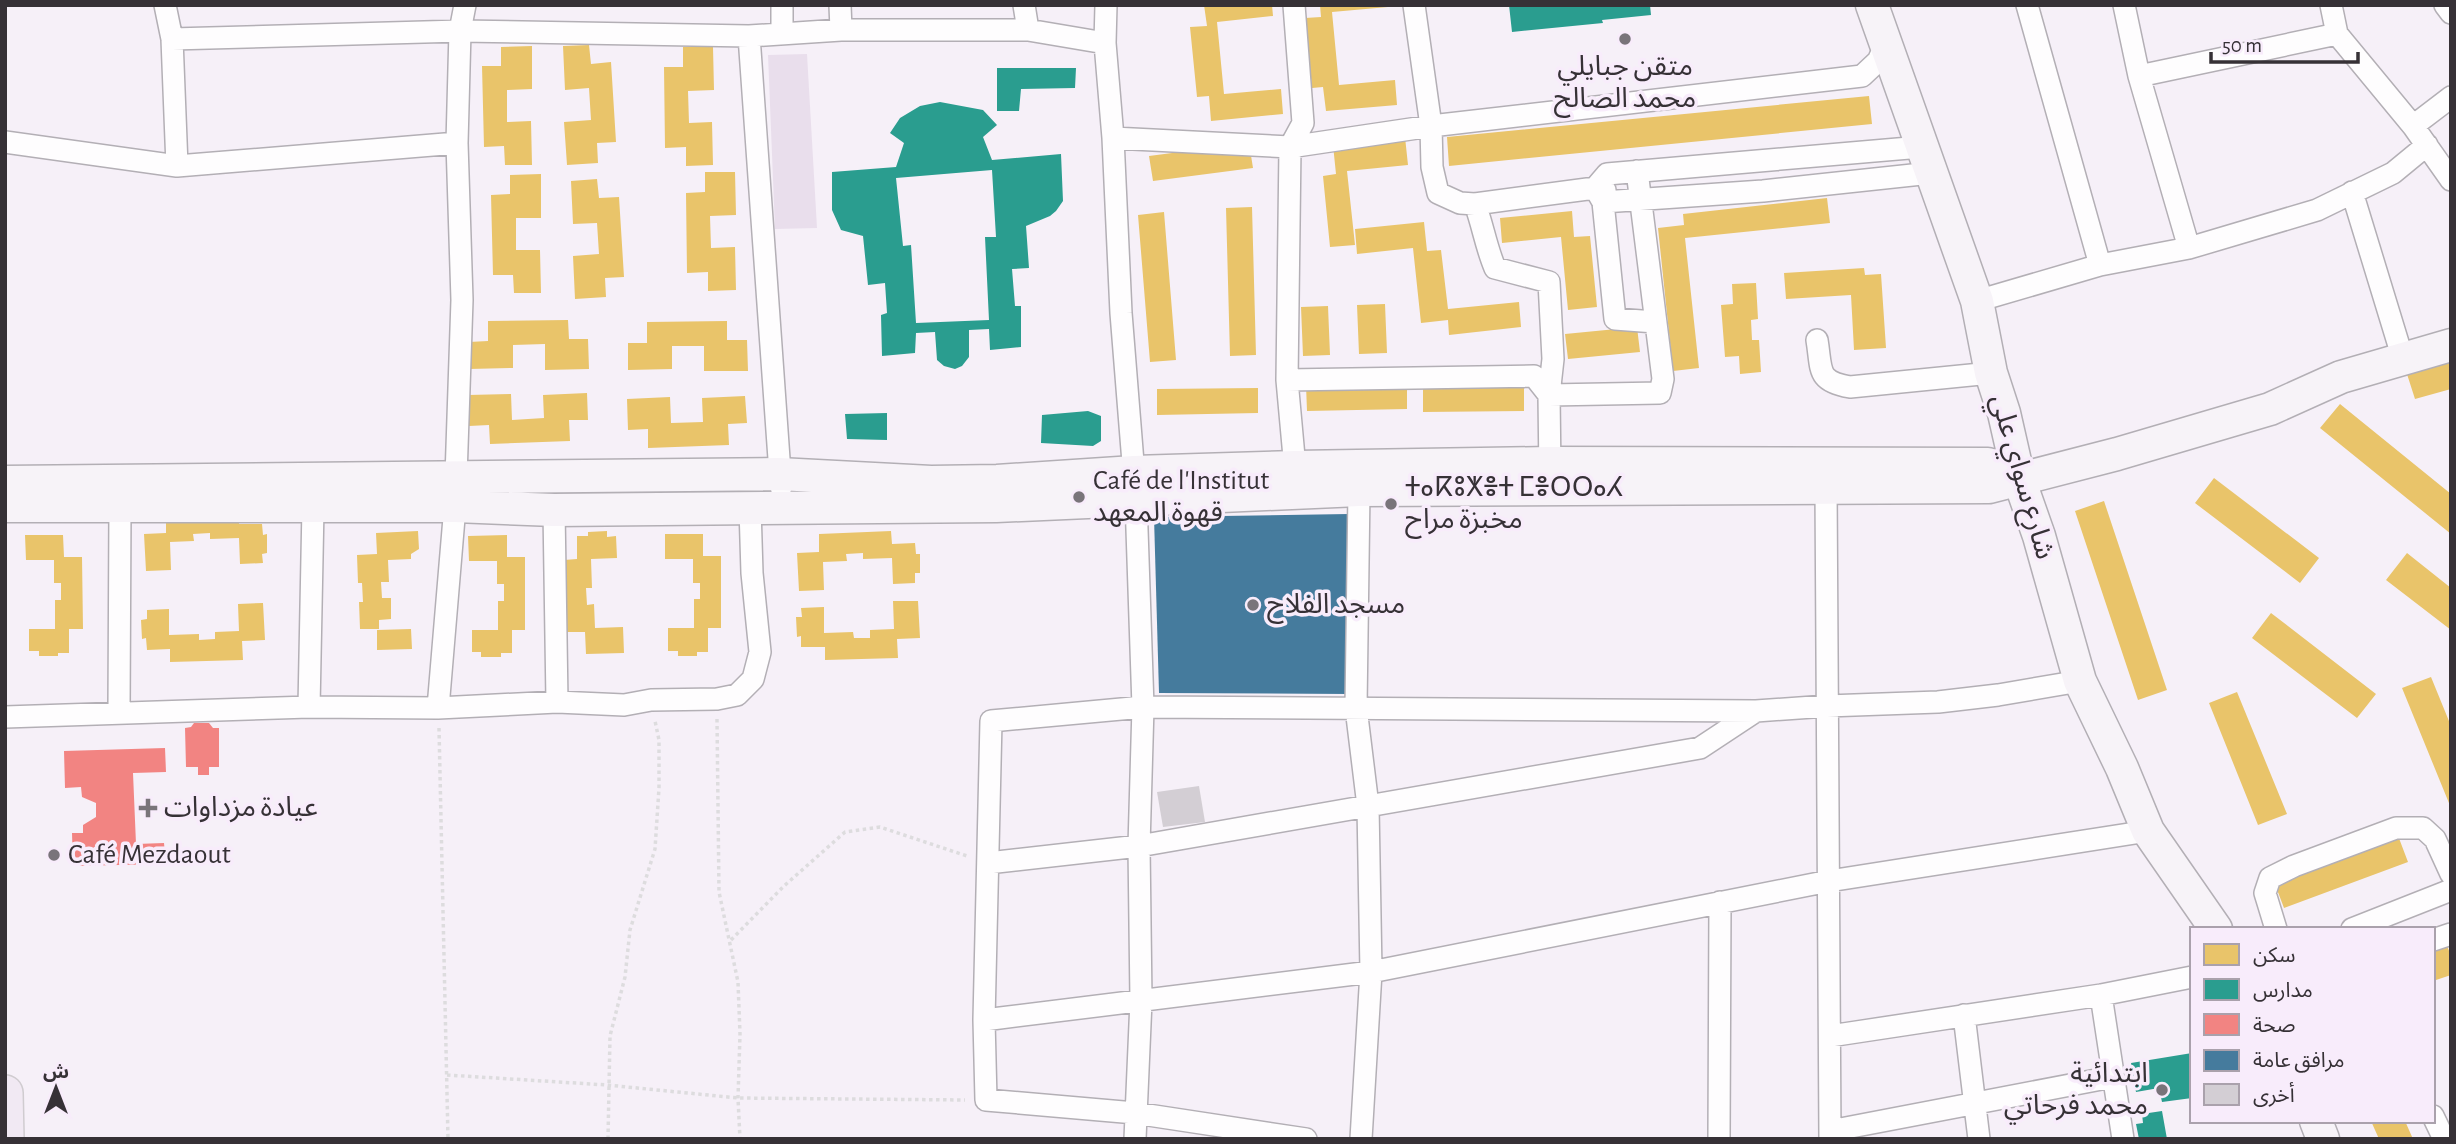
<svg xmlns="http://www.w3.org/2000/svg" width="2456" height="1144" viewBox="0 0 2456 1144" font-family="'Alegreya Sans','Noto Sans Arabic','Noto Sans Tifinagh',sans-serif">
<rect width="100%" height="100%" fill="#f6f0f8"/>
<path fill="#e9deec" d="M807,54L817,228L775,229L768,55Z"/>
<path fill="#e9c46a" d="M1204,5H1272L1273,16L1217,22L1224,94L1281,89L1283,114L1211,121L1209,96L1197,97L1190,27L1207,26Z
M1320,5H1388V7L1332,12L1339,85L1395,80L1397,105L1326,111L1323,87L1312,88L1305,18L1321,17Z
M589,45L591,64L611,62L616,142L597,143L598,163L567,165L564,122L591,120L589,88L565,90L563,46Z
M532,46V89L507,90V122L531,121L532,165H505L504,146L484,147L482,66H501V47Z
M683,47H713L714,90L688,91L689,123L712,122L713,165L686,166V147L665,148L664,67H683Z
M1869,96L1872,124L1449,166L1447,137Z
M1405,137L1408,165L1347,171L1355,245L1330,247L1323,176L1336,174L1333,145Z
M1249,143L1253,168L1153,181L1149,156Z
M705,172H735L736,215L710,216L711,248L735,247L736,290L708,291V272L687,273L686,193L705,192Z
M541,174V218H516V250H540L541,293H514L513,275H493L491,195L510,194V175Z
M597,179L599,198L619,197L624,277L605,278L606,297L575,299L573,256L599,254L597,223L573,224L571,181Z
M1827,198L1830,223L1685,238L1699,368L1673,371L1658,228L1684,225L1683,214Z
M1252,207L1256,355L1230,356L1226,208Z
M1572,211L1574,237L1590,236L1597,307L1568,310L1561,237L1502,243L1500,218Z
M1164,212L1176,360L1150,362L1138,215Z
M1424,222L1427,251L1441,250L1448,309L1519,302L1521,327L1449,335L1448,320L1421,323L1413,248L1357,254L1355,229Z
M1864,268L1865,275L1881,274L1886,348L1854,350L1851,295L1786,299L1784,273Z
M1756,283L1758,319L1751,320L1752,340H1759L1761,372L1740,374L1739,356L1725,357L1721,305L1733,304L1732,284Z
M1385,304L1387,353L1359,354L1357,305Z
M1328,306L1330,355L1303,356L1301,307Z
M568,320L569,339H588L589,369L545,370V344L513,345V368L469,369V342L488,341V321Z
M727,321V340H747L748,371H704V346H672V369L628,370V343H647V322Z
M1637,327L1640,352L1568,359L1565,334Z
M2451,357V389L2415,399L2406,371Z
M1407,384V409L1307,411L1306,385Z
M1524,385V411L1423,412V386Z
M1258,388V413L1157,415V389Z
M587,393L588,420H569L570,441L490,444L489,425L469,426L468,395L511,394L512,420L544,418L543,395Z
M745,396L747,423L728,424L729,445L648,448V429L628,430L627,399L670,397L671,423L703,422L702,398Z
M2340,404L2451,494V534L2320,428Z
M2214,478L2319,558L2300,583L2195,503Z
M2104,501L2167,690L2138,700L2075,511Z
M238,511L239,524H262L263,535L267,534V553L262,554L263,563L240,564L239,538L210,539V533L193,534L194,541L170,542L171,570L146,571L144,534L166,533V514Z
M418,531L419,549L411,554V559L388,560L389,582H381L382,598H391V619L379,620V629H360L359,602H363L362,583H358L357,555L377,554L376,533Z
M607,531V537L616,536L617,558L591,559L592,588H586L587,605L594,604L595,628L623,627L624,653L586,654L585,632H567L564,560L577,559V536H588V532Z
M891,531L892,544L915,543L916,554H920V573H915V583L893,584L892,558L863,559V553L846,554L847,561L823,562L824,590L799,591L797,553L819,552V534Z
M665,534H703V556H721V628H708V652H697V656H678V651H668V628H694V599H700V583H693V559H665Z
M25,535H63L64,557H82L83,629H69V653H58V656H39V651H29V629H55V600H61V583H54V560H26Z
M507,535V557H525V630H512V653H501V657H481V652H472V630H498V601H504V584H497V561H469L468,536Z
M2407,553L2451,588V630L2386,580Z
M893,601H918L920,638L897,639L898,658L825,660V647H801V636L797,637L796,617H802L801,608L824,607V633L853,632L854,638H870V630L894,629Z
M263,603L265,640L242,641L243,660L170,662V649L147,650L146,638L142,639L141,620L147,619V610L169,609V635L199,634V640L215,639V632L239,631L238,604Z
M2271,613L2376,694L2357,718L2252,638Z
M411,629L412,649L377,650V630Z
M2431,677L2451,726V808L2402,688Z
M2237,692L2287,814L2258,825L2209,703Z
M2397,833L2408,862L2284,908L2273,879Z
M2446,943L2451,956V975L2433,981V948Z
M2371,1121H2405L2413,1139H2379Z"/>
<path fill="#2a9d8f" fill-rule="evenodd" d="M1509,5H1650L1651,15L1602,20L1603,23L1512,32Z
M997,68H1076L1075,88L1021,89L1019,111H997Z
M940,102L983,110L997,125L983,137L992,160L1061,154L1063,201L1056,211L1050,216L1026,226L1029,268L1012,269L1015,306H1021V347L990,350L989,329L969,330V357L962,366L955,369L944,366L937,360L935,332L916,333L915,353L882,356L881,315L887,313L885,283L868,285L863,236L841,230L832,210V172L896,167L904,143L890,133L900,118L920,106ZM992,170L996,237H985L989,320L916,323L911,245L903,246L896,178Z
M1088,411L1101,416V441L1093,446L1041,443L1042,415Z
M887,413V440L847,439L845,414Z
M2192,1053V1098L2162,1102L2159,1088L2136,1092L2131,1063Z
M2162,1111L2167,1139H2139L2136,1124L2143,1123L2142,1114Z"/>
<path fill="#f28482" d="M194,723H209L213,728H219V767H209V775H198V767H186L185,728L191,727Z
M165,748L166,772L133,773L136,844L164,843L166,864L73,866L72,833H83V825L96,817V803L82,797L81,787L65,788L64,751Z"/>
<path fill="#457b9d" d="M1349,514V694L1159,693L1154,517Z"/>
<path fill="#d3ced4" d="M1199,786L1205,822L1163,827L1157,792Z"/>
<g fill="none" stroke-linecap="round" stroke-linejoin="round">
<defs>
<path id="street" d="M165,5L172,39L177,166
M782,5V34
M840,5L841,30
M1024,5L1028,30
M1106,5L1105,43L1113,138L1121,313L1136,500L1143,707L1139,846L1141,1001L1135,1139
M1294,5L1303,123L1290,147L1287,380L1296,479
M1414,5L1431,126L1432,167L1438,193L1460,203L1475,204L1595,188L1607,174L1921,147
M2027,5L2100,265
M2124,5L2139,76L2189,248
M2331,5L2337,34L2413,126L2451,180
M2445,5L2451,13
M749,36L781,487
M172,39L460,31L749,36L841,30H1028L1105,43
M2139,76L2337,34
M2413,126L2451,97
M1113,138L1290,147L1431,126L1862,76L1878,61L1885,46
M5,142L177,166L457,143
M1595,188L1603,202L1763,191L1931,173
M1605,190L1603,202L1615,319L1655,322
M2352,192L2403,359
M1475,204C1483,226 1486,247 1495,268L1549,282L1553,359L1549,395L1550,475
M1977,301L2100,265L2189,248L2317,210L2393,173L2427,145
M1817,340C1822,370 1816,381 1850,387L1991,373
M1287,380L1534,376L1549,395L1660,393L1663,379L1637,171
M1826,487L1830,1139
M1359,490L1356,708L1368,806L1371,972L1361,1139
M554,510L557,702
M309,707L313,507
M438,708L455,506L462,300L457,143L460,31L465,5
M119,713L120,506
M5,717L309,707L438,708L557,702L624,705L651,700L717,699L737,695L753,679L760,652L752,573L750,508
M988,863L1139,846L1700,748L1756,711
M2276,929L2265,893L2270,878L2294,866L2396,828H2423L2435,839L2451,874
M2352,929L2451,890
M2433,940L2451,934
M2101,995L2123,1139
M1964,1015L1979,1139
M984,1020L1371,972L1829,881L2148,831
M1830,1036L2101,995L2192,977
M2433,1116L2444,1139
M1830,1131L2112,1077
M1306,1139L1135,1113L986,1100L984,1020L991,721L1143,707L1756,711L1827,706L1938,702L1998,695L2080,681
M1719,1139L1720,902"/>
<path id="secondary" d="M1872,5L1977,301L1991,373L2004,413L2019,479L2039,536L2080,681L2122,768L2148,831L2216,929
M5,482L779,474L931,482L997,481L1134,472L1296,467L1549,463L1988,464L2019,479
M5,506H455L554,510L996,506L1359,490L1989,487L2117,454L2270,409L2341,377L2451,345
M2316,1121L2323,1139"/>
<path id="primary" d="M5,1093L6,1139"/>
</defs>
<use href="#street" stroke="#b3afb5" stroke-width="24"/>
<use href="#secondary" stroke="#b3afb5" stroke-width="35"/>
<use href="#primary" stroke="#d0ccd0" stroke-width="38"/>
<path stroke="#dddcde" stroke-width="3.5" stroke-dasharray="3.5 3.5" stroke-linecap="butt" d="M717,719L719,892L738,982L740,1034L738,1098L740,1139
M439,728L448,1139
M731,940L784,886L845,832L880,827L967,856
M447,1075L607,1085L738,1098L965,1100
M608,1139L610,1036L625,977L630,930L655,849L659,788V740L655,721"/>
<use href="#street" stroke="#fefdfe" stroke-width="21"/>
<use href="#secondary" stroke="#f7f3f8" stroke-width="32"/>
<use href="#primary" stroke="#f1e9f3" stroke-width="35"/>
</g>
<g fill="#79747a" stroke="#f8ecfb" stroke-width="2.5">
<circle cx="1625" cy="39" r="7"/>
<circle cx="1079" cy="497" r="7"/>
<circle cx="1391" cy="504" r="7"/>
<circle cx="1253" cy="605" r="7"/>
<path d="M144.5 797.5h7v7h7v7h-7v7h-7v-7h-7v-7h7z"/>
<circle cx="54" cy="855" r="7"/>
<circle cx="2162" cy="1090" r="7"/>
</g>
<g text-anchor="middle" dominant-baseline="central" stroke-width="7" stroke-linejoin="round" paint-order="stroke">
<g font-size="28" fill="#363136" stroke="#f8ecfb" text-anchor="start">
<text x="1625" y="67" text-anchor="middle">متقن جبايلي<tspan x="1625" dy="32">محمد الصالح</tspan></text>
<text x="1093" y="481">Café de l'Institut<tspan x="1093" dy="32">قهوة المعهد</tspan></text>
<text x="1405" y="488">ⵜⴰⴽⵓⵅⴻⵜ ⵎⴻⵔⵔⴰⵃ<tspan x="1405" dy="32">مخبزة مراح</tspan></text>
<text x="1267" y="605">مسجد الفلاح</text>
<text x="164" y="808">عيادة مزداوات</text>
<text x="68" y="855">Café Mezdaout</text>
<text x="2148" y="1074" text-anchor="end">ابتدائية<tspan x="2148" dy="32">محمد فرحاتي</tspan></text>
</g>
<g font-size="28" fill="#363136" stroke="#f8ecfb">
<text transform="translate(2022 477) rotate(74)">شارع سواي علي</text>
</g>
</g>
<rect width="2456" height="1144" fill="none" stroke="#363136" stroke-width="14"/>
<rect x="2190" y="927" width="245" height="196" fill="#f8ecfb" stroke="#aaa1ac" stroke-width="2"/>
<rect x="2204" y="944" width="35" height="21" fill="#e9c46a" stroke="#aaa1ac" stroke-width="2"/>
<text x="2253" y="962" font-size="21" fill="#363136">سكن</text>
<rect x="2204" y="979" width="35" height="21" fill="#2a9d8f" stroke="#aaa1ac" stroke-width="2"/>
<text x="2253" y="997" font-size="21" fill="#363136">مدارس</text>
<rect x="2204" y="1014" width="35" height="21" fill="#f28482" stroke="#aaa1ac" stroke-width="2"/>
<text x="2253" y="1032" font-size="21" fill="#363136">صحة</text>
<rect x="2204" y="1050" width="35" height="21" fill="#457b9d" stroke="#aaa1ac" stroke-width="2"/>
<text x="2253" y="1067" font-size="21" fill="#363136">مرافق عامة</text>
<rect x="2204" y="1084" width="35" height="21" fill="#d3ced4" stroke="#aaa1ac" stroke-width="2"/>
<text x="2253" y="1102" font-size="21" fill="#363136">أخرى</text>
<g transform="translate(56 1088)" stroke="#f8ecfb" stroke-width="5" paint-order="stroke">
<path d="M0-5L12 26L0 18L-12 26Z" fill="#363136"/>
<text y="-10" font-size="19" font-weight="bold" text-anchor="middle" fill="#363136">ش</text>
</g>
<path d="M2211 52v10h147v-10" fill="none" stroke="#363136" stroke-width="3.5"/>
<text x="2222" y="52" font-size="21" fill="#363136" stroke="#f8ecfb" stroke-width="5" paint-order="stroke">50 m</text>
</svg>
